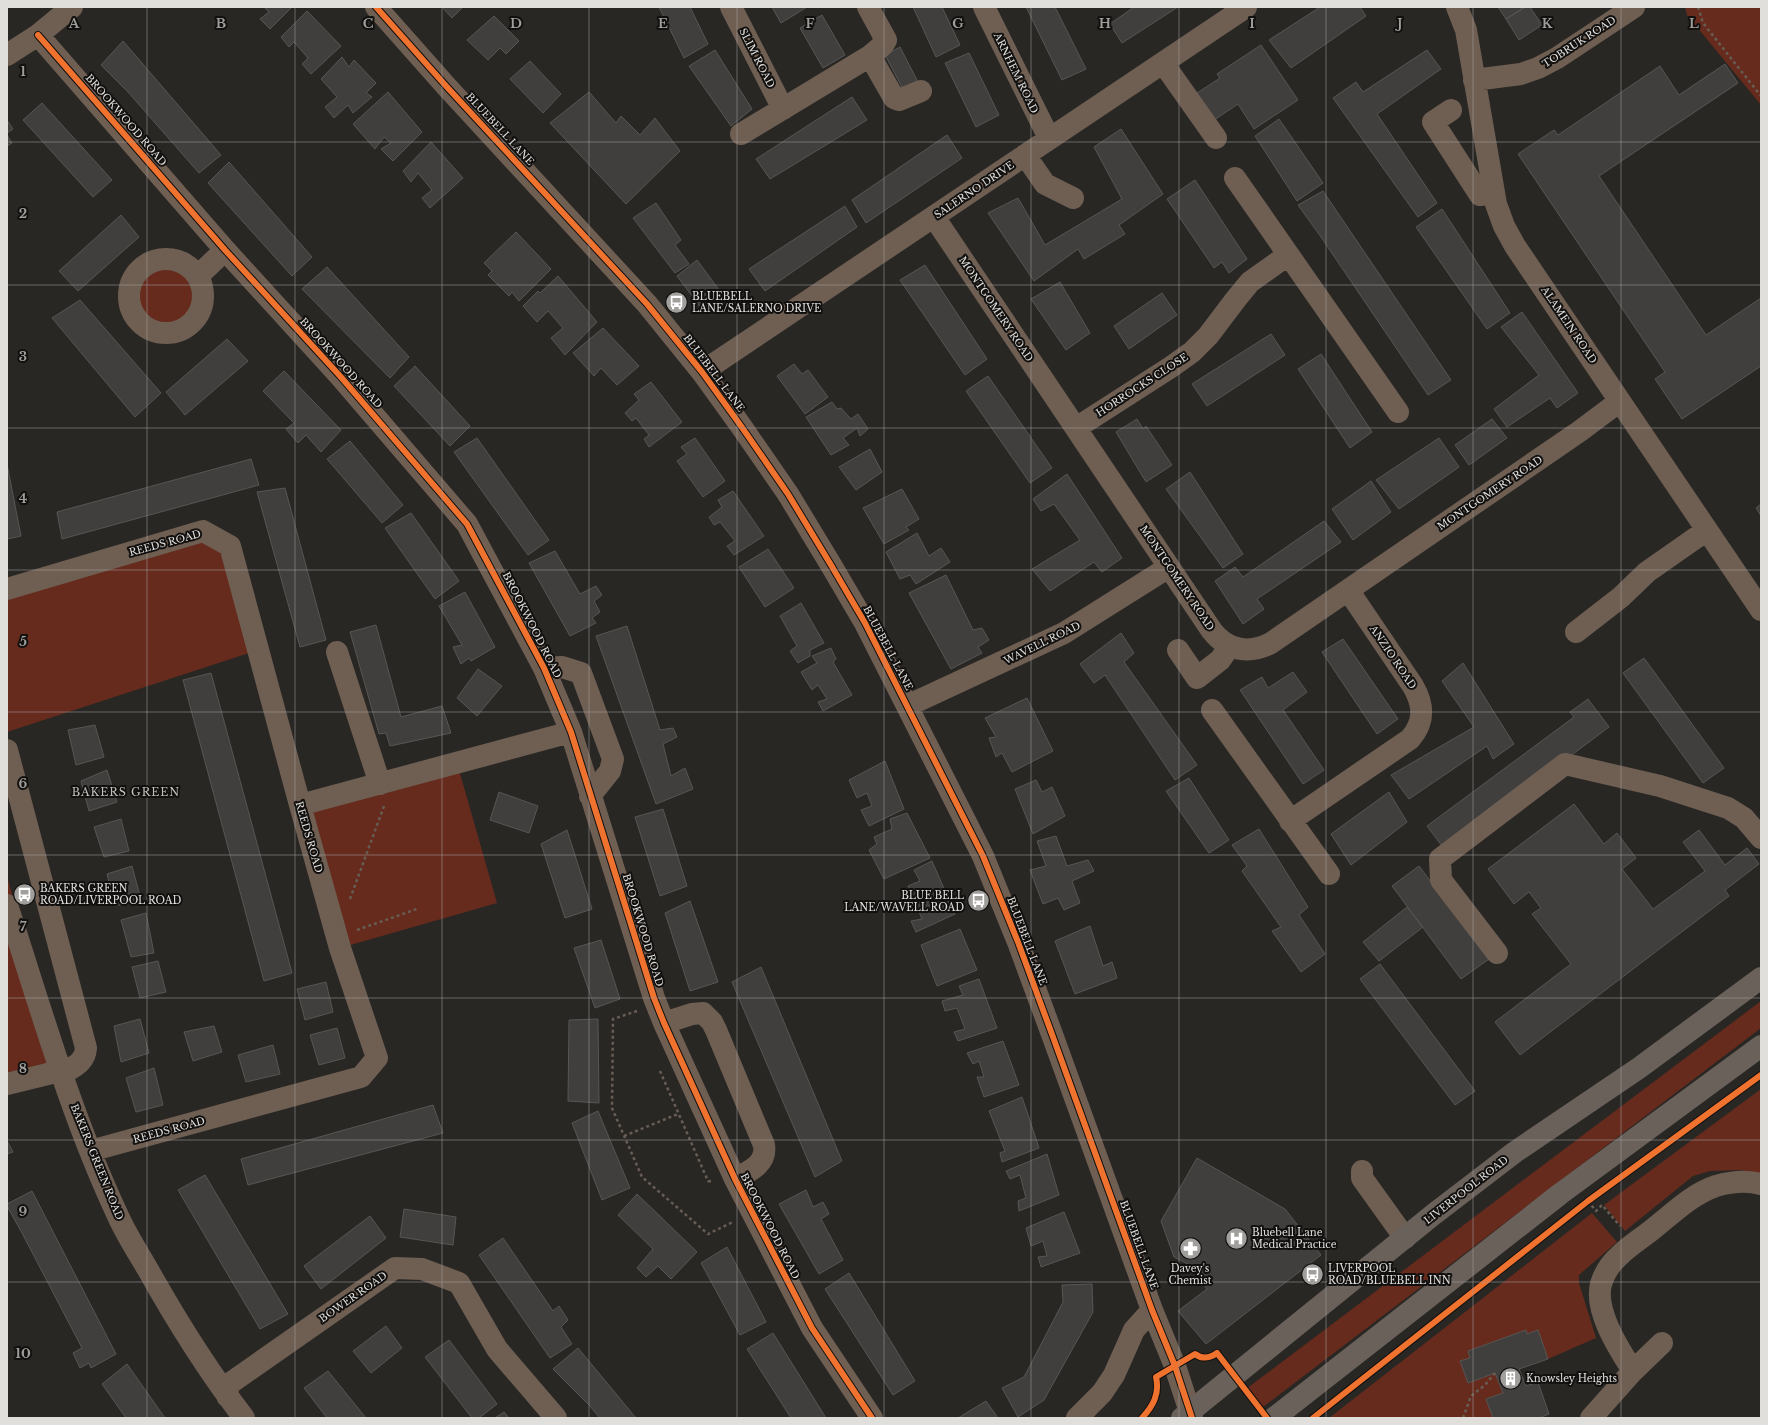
<svg xmlns="http://www.w3.org/2000/svg" width="1768" height="1425" viewBox="0 0 1768 1425" font-family="'Libre Baskerville',serif">
<rect width="100%" height="100%" fill="#292724"/>
<path fill="#662b1d" d="M1685,7H1761V105L1687,15Z
M138 296a28 28 0 1 1 56 0a28 28 0 1 1-56 0Z
M203,531L230,546L258,650L7,732V589Z
M457,763L497,903L340,948L300,805Z
M7,876L60,1071L7,1084Z
M1761,1001V1028L1259,1410L1246,1389Z
M1761,1089V1175L1741,1170L1710,1171L1693,1176L1625,1231L1604,1205Z
M1592,1213L1617,1242L1579,1275V1283L1596,1338L1548,1359L1537,1330L1527,1334L1526,1330L1468,1351L1470,1358L1461,1361L1468,1383L1495,1373L1503,1393L1486,1399L1493,1418H1329Z"/>
<path fill="#403f3d" stroke="#575654" d="M264,7H292L270,29L260,19L269,12Z
M442,7H463L452,18Z
M659,7H690L708,44L684,58Z
M772,7H807L781,23Z
M913,7H942L960,45L936,57Z
M1026,7H1055L1086,69L1062,80Z
M1134,7H1178L1122,43L1110,24Z
M1320,7H1360L1366,16L1291,68L1269,40Z
M1498,7H1525L1506,19Z
M1525,7H1530L1542,25L1519,40L1506,19Z
M307,11L341,46L311,74L302,64L308,58L294,42L289,47L281,37Z
M822,15L845,55L823,68L800,28Z
M494,16L519,41L506,54L500,48L488,60L467,40Z
M123,41L221,155L199,173L128,92L101,65Z
M1261,45L1298,100L1254,129L1238,104L1211,122L1194,95L1220,78L1217,74Z
M900,47L918,82L904,91L885,55Z
M715,50L752,109L731,126L689,66Z
M1427,50L1441,69L1377,114L1437,203L1418,217L1333,98L1356,82L1363,92Z
M969,53L999,115L976,127L945,63Z
M342,57L349,67L354,60L376,83L366,93L372,97L353,113L348,105L334,118L325,107L337,97L321,79Z
M530,61L561,94L543,113L510,79Z
M1725,64L1738,83L1599,176L1706,335L1761,298V366L1682,419L1655,379L1665,372L1518,154L1554,130L1558,135L1660,66L1679,95Z
M388,92L422,132L393,161L381,149L391,143L384,137L375,149L353,124Z
M589,92L616,123L621,116L640,135L655,118L680,151L626,204L550,123Z
M852,97L867,120L770,179L756,159Z
M42,103L112,180L93,197L23,120Z
M1279,119L1323,183L1297,201L1255,136Z
M7,120L13,129L7,133Z
M1121,129L1163,194L1119,225L1125,234L1084,259L1078,249L1034,281L988,213L1018,198L1045,245L1122,199L1094,147Z
M7,135L12,143L7,146Z
M947,135L962,158L866,223L852,200Z
M431,142L463,178L430,208L422,198L432,190L418,173L411,182L403,171Z
M229,162L312,257L292,276L208,183Z
M1195,180L1247,259L1229,273L1222,262L1214,268L1167,199Z
M1323,191L1451,380L1428,395L1321,237L1298,205Z
M656,203L681,240L675,245L689,264L675,273L633,218Z
M845,206L857,227L765,291L749,269Z
M1442,209L1510,313L1487,329L1416,227Z
M121,215L139,237L78,291L59,271Z
M516,232L551,269L519,301L512,292L509,296L488,275L492,271L484,263Z
M697,260L725,298L705,313L677,276Z
M925,265L987,359L965,375L900,280Z
M327,267L409,357L390,378L302,289Z
M558,276L597,322L565,355L551,338L563,328L548,311L537,322L523,306L538,291L540,293Z
M1060,282L1090,333L1066,350L1031,299Z
M1162,293L1177,315L1129,349L1114,326Z
M80,300L161,393L135,417L52,318Z
M1522,312L1578,393L1557,408L1550,398L1507,427L1494,409L1539,375L1501,327Z
M603,328L639,366L617,385L601,368L594,376L573,353Z
M1271,334L1285,355L1207,406L1192,384Z
M227,339L248,361L185,415L166,392Z
M1321,354L1372,432L1350,448L1298,369Z
M794,364L802,374L808,370L828,397L805,414L777,376Z
M415,366L470,426L450,446L394,386Z
M284,371L341,430L321,452L306,435L298,443L286,429L294,423L263,391Z
M988,376L1052,468L1030,483L966,391Z
M651,382L682,422L649,447L644,439L649,435L636,418L632,421L625,413L639,400L634,394Z
M832,402L837,409L841,408L851,419L858,414L868,429L860,436L857,428L843,438L849,445L831,455L806,417Z
M1137,419L1143,429L1146,426L1172,465L1146,482L1116,432Z
M1492,419L1507,438L1469,465L1455,445Z
M477,438L549,540L528,555L454,452Z
M695,438L725,481L703,497L677,461L687,454L681,447Z
M1439,438L1459,467L1399,509L1376,480Z
M350,441L403,505L382,523L327,459Z
M870,449L882,472L856,490L839,467Z
M251,459L259,485L62,539L57,512Z
M7,464L21,536L7,539Z
M1190,472L1243,554L1223,568L1166,489Z
M1067,474L1122,558L1102,572L1094,562L1050,591L1032,569L1080,540L1054,504L1041,511L1033,499Z
M1371,481L1391,512L1353,540L1332,509Z
M285,488L326,640L300,647L257,492Z
M902,489L919,519L906,527L909,530L884,544L863,508Z
M733,491L764,536L734,555L727,546L735,541L720,522L714,525L709,517L722,507L718,500Z
M1761,504V516L1756,508Z
M411,513L459,581L435,599L385,528Z
M1324,521L1341,542L1257,599L1264,609L1243,624L1215,581L1235,567L1243,577Z
M917,533L929,556L941,548L950,562L916,584L910,575L900,579L886,552Z
M768,549L794,588L765,607L739,567Z
M555,551L580,594L596,586L602,595L594,601L600,612L592,618L596,623L570,636L529,563Z
M946,575L973,630L982,628L989,640L978,647L982,653L951,669L909,593Z
M465,592L495,647L471,661L469,658L461,664L453,647L462,645L439,606Z
M801,603L824,643L810,650V656L798,663L790,651L797,646L780,616Z
M376,625L401,717L442,706L451,733L390,746L386,733L379,734L350,632Z
M627,626L660,730L673,728L677,737L663,744L671,776L685,768L693,789L656,804L596,636Z
M1121,633L1134,653L1124,662L1197,765L1175,780L1105,675L1094,683L1080,664Z
M1343,639L1398,719L1377,734L1322,652Z
M831,648L836,659L833,662L852,695L823,711L818,702L827,699L818,685L812,690L801,672L817,663L812,656Z
M1644,658L1724,768L1703,783L1623,673Z
M1463,663L1514,744L1493,759L1487,746L1409,799L1391,775L1474,727L1442,681Z
M478,669L502,686L477,716L457,698Z
M1293,672L1307,692L1283,710L1324,770L1303,784L1240,690L1262,677L1268,688Z
M211,673L292,973L264,981L183,680Z
M1027,698L1053,751L1012,772L1002,753L996,757L989,738L996,737L985,718Z
M1588,699L1609,727L1445,850L1427,826L1574,717L1570,712Z
M95,725L104,757L76,765L68,730Z
M885,761L904,809L869,826L861,810L872,806L867,793L857,798L849,780Z
M107,770L117,802L89,811L81,781Z
M1189,778L1229,840L1209,853L1166,791Z
M1036,780L1042,792L1052,787L1065,816L1033,834L1015,789Z
M499,792L538,806L529,833L490,820Z
M1389,792L1407,822L1351,865L1331,834Z
M1574,804L1604,844L1617,833L1636,858L1622,869L1653,909L1705,871L1683,842L1699,830L1725,865L1747,848L1759,864L1725,890L1729,896L1520,1055L1495,1022L1571,964L1532,914L1541,908L1529,892L1514,904L1488,869Z
M663,809L687,886L660,896L635,817Z
M907,813L930,858L884,879L869,850L877,844L874,837L892,829L890,819Z
M121,819L129,851L104,857L94,827Z
M1259,829L1308,907L1299,915L1325,954L1301,972L1272,931L1281,927L1242,871L1247,866L1232,845Z
M567,830L592,909L565,918L541,844Z
M1056,836L1067,866L1088,860L1094,871L1072,881L1080,903L1064,910L1058,898L1043,904L1030,870L1046,866L1037,841Z
M932,861L955,914L916,932L911,921L922,919L908,886L920,881L914,870Z
M132,866L141,900L115,906L107,874Z
M1419,866L1489,959L1461,979L1392,886Z
M690,901L718,982L690,991L665,913Z
M1407,907L1423,927L1379,961L1363,942Z
M146,913L154,953L131,957L121,920Z
M1090,926L1103,966L1112,962L1117,978L1075,994L1055,941Z
M960,929L977,970L937,986L921,945Z
M601,940L620,999L595,1008L574,948Z
M158,961L166,992L140,998L132,967Z
M1380,964L1475,1091L1455,1105L1360,979Z
M761,967L842,1161L815,1177L732,982Z
M979,979L997,1028L958,1041L954,1032L965,1029L957,1008L945,1011L942,1001L963,995L959,986Z
M326,982L333,1012L305,1020L297,989Z
M140,1019L149,1053L121,1062L114,1026Z
M598,1019L599,1103L568,1101L569,1020Z
M214,1026L222,1052L193,1061L184,1032Z
M337,1028L345,1058L319,1065L310,1035Z
M1003,1041L1019,1085L984,1097L977,1077H984L979,1061L973,1064L967,1053Z
M273,1045L280,1074L246,1082L238,1055Z
M154,1068L163,1105L136,1112L126,1078Z
M1022,1097L1039,1148L1002,1162L1000,1153L1005,1151L989,1111Z
M433,1105L443,1133L248,1185L241,1159Z
M598,1111L630,1188L602,1200L572,1123Z
M7,1141L13,1152L7,1154Z
M1047,1154L1059,1195L1019,1211L1018,1201L1026,1198L1020,1175L1010,1179L1006,1171Z
M1197,1158L1285,1209L1321,1255L1206,1344L1178,1311L1207,1289L1188,1264L1174,1257L1161,1221Z
M205,1175L288,1314L260,1329L178,1190Z
M806,1190L813,1207L823,1202L829,1214L821,1219L843,1260L819,1274L779,1204Z
M32,1191L116,1354L91,1368L89,1363L80,1368L73,1353L82,1348L22,1233L7,1206V1204Z
M637,1194L697,1252L671,1279L658,1266L646,1277L637,1268L653,1249L618,1215Z
M404,1209L456,1217L453,1245L400,1237Z
M1064,1212L1080,1253L1041,1267L1038,1257L1047,1256L1043,1241L1031,1246L1026,1228Z
M370,1216L386,1238L321,1289L304,1266Z
M503,1238L553,1311L559,1306L568,1320L561,1327L572,1344L550,1358L479,1255Z
M727,1247L766,1322L740,1335L701,1263Z
M849,1273L915,1381L893,1395L825,1289Z
M1092,1284L1093,1312L1044,1400L1018,1417L1002,1388L1024,1377L1063,1302L1062,1285Z
M386,1326L402,1348L371,1373L353,1351Z
M1526,1330L1527,1334L1538,1330L1548,1359L1519,1369L1526,1386L1538,1382L1549,1414L1539,1418H1493L1486,1399L1503,1393L1495,1373L1468,1383L1460,1361L1470,1358L1468,1351Z
M773,1333L826,1418H791L747,1349Z
M449,1340L497,1404L479,1418H472L425,1357Z
M578,1348L636,1418H600L589,1405L553,1369Z
M127,1364L165,1418H126L102,1384Z
M328,1371L366,1418H327L304,1388Z
M986,1401L998,1418H958Z
M504,1412L509,1418H495Z"/>
<g fill="none" stroke-linecap="round" stroke-linejoin="round">
<path stroke="#675d55" stroke-width="2.5" stroke-dasharray="3 3" stroke-linecap="butt" d="M1698,7L1703,23L1761,96
M350,899L384,806
M357,930L417,909
M637,1011L613,1019L612,1108L642,1177L708,1234L733,1222
M660,1071L708,1181L713,1182
M624,1136L678,1114
M1588,1201L1596,1211L1602,1205L1620,1226
M1463,1418L1471,1396L1485,1385L1495,1373"/>
<path stroke="#6f5f53" stroke-width="22" d="M376,7L446,86L647,304L702,372L741,426L788,494L831,565L865,623L983,856L1018,942L1053,1037L1152,1310L1175,1366L1192,1418
M731,7L783,109
M868,7L886,40L883,45L870,56L894,98L899,100L921,91
M984,7L1049,138
M1457,7L1466,30L1496,204L1504,226L1515,246L1761,610
M38,35L225,250L340,376L467,524L544,668L571,732L654,998L664,1023L735,1179L812,1328L872,1418
M7,55L38,35L72,7
M1163,63L1216,138
M1474,80L1521,74L1538,68L1557,58L1634,7
M1451,110L1433,122L1480,195L1494,193
M741,134L870,56
M1025,155L1045,184L1073,198
M1235,178L1398,412
M934,217L1212,631C1227,650 1249,655 1271,643L1580,431L1620,401
M129 296a37 37 0 1 1 74 0a37 37 0 1 1-74 0Z
M198,276L225,250
M702,372L1246,7
M1076,428L1171,367L1192,352L1208,336L1236,299L1250,282L1288,255
M7,589L203,531L230,546L300,805L340,948L377,1058L361,1077L90,1151
M1576,632L1621,597L1647,572L1707,530
M1178,650L1197,678L1220,660L1230,646
M337,652L380,784
M544,668L562,667L581,673L613,759L610,771L590,796
M907,706L1064,633L1169,567
M1212,710L1329,874
M7,750L86,1048C85,1063 73,1067 62,1074
M300,805L571,732
M1290,821L1410,739C1425,722 1424,705 1413,686L1348,590
M7,905C41,1009 71,1116 118,1216C126,1234 137,1251 147,1268C176,1320 208,1371 244,1418
M1497,953L1441,880L1440,859L1565,764L1660,786L1728,808L1744,818L1761,838
M664,1023L692,1014L703,1013L712,1022L716,1030L764,1145C767,1164 750,1171 735,1179
M7,1084L60,1071
M1362,1171V1178L1405,1238
M1633,1371C1619,1349 1594,1311 1601,1284C1604,1274 1611,1263 1619,1256C1629,1246 1642,1238 1653,1229C1672,1214 1692,1194 1716,1186C1730,1182 1746,1180 1761,1184
M227,1396L229,1384L395,1268L422,1269L459,1283L497,1349L556,1418
M1077,1418L1102,1393L1114,1375L1134,1330L1152,1310
M1591,1418L1633,1371L1662,1343"/>
<path stroke="#6a615a" stroke-width="22" d="M1182,1418L1434,1214L1515,1152L1639,1068L1761,978
M1274,1418L1560,1194L1761,1046"/>
<defs>
<path id="cycleway" d="M376,7L446,86L647,304L702,372L741,426L788,494L831,565L865,623L983,856L1018,942L1053,1037L1152,1310L1175,1366L1192,1418
M38,35L225,250L340,376L467,524L544,668L571,732L654,998L664,1023L735,1179L812,1328L872,1418
M1142,1418C1153,1406 1160,1394 1156,1377L1195,1354C1203,1360 1210,1358 1217,1353L1267,1418
M1313,1418L1588,1201L1761,1075"/>
</defs>
<use href="#cycleway" stroke="#12100f" stroke-width="8"/>
<use href="#cycleway" stroke="#ef722f" stroke-width="6"/>
</g>
<path fill="none" stroke="#a09f9c" stroke-width="1" stroke-opacity="0.55" d="M147,7V1418M295,7V1418M442,7V1418M589,7V1418M737,7V1418M884,7V1418M1031,7V1418M1179,7V1418M1326,7V1418M1473,7V1418M1621,7V1418M7,142H1761M7,285H1761M7,428H1761M7,570H1761M7,712H1761M7,855H1761M7,998H1761M7,1140H1761M7,1282H1761"/>
<defs>
<symbol id="bus-disc" viewBox="-11 -11 22 22"><circle r="9.5" fill="#a09f9c" stroke="#12100f"/><path d="M-5-6H5V4H4V6H2V4H-2V6H-4V4H-5ZM-3.5-4V0h7V-4ZM-3.5 1.2v1.5H-2V1.2ZM2 1.2v1.5H3.5V1.2Z" fill="#fff"/></symbol>
<symbol id="hospital-disc" viewBox="-11 -11 22 22"><circle r="9.5" fill="#a09f9c" stroke="#12100f"/><path d="M-5-5h3v3.5h4V-5h3V5h-3V1.5h-4V5h-3Z" fill="#fff"/></symbol>
<symbol id="pharmacy-disc" viewBox="-11 -11 22 22"><circle r="9.5" fill="#a09f9c" stroke="#12100f"/><path d="M-2-6h4v4h4v4h-4v4h-4v-4h-4v-4h4Z" fill="#fff"/></symbol>
<symbol id="building-disc" viewBox="-11 -11 22 22"><circle r="9.5" fill="#a09f9c" stroke="#12100f"/><path d="M-4-6H4V6H1V3H-1V6H-4ZM-2.5-4.3h1.7v1.8h-1.7ZM.8-4.3h1.7v1.8H.8ZM-2.5-1h1.7V.8h-1.7ZM.8-1h1.7V.8H.8Z" fill="#fff"/></symbol>
</defs>
<g fill-rule="evenodd">
<use href="#bus-disc" x="664" y="290" width="25" height="25"/>
<use href="#bus-disc" x="12" y="882" width="25" height="25"/>
<use href="#bus-disc" x="966" y="888" width="25" height="25"/>
<use href="#hospital-disc" x="1224" y="1226" width="25" height="25"/>
<use href="#pharmacy-disc" x="1178" y="1236" width="25" height="25"/>
<use href="#bus-disc" x="1300" y="1262" width="25" height="25"/>
<use href="#building-disc" x="1498" y="1366" width="25" height="25"/>
</g>
<g text-anchor="middle" dominant-baseline="central" stroke-width="4" stroke-linejoin="round" paint-order="stroke">
<g font-size="10" fill="#e0dfdc" stroke="#12100f">
<text transform="translate(1579 42) rotate(-33)">TOBRUK ROAD</text>
<text transform="translate(757 58) rotate(63)">SLIM ROAD</text>
<text transform="translate(1016 73) rotate(64)">ARNHEM ROAD</text>
<text transform="translate(126 120) rotate(49)">BROOKWOOD ROAD</text>
<text transform="translate(500 129) rotate(47)">BLUEBELL LANE</text>
<text transform="translate(974 190) rotate(-34)">SALERNO DRIVE</text>
<text transform="translate(996 309) rotate(56)">MONTGOMERY ROAD</text>
<text transform="translate(1569 325) rotate(56)">ALAMEIN ROAD</text>
<text transform="translate(341 363) rotate(48)">BROOKWOOD ROAD</text>
<text transform="translate(714 373) rotate(53)">BLUEBELL LANE</text>
<text transform="translate(1142 385) rotate(-33)">HORROCKS CLOSE</text>
<text transform="translate(1490 493) rotate(-34)">MONTGOMERY ROAD</text>
<text transform="translate(165 543) rotate(-15)">REEDS ROAD</text>
<text transform="translate(1177 578) rotate(56)">MONTGOMERY ROAD</text>
<text transform="translate(532 625) rotate(63)">BROOKWOOD ROAD</text>
<text transform="translate(1042 643) rotate(-26)">WAVELL ROAD</text>
<text transform="translate(888 648) rotate(62)">BLUEBELL LANE</text>
<text transform="translate(1393 657) rotate(56)">ANZIO ROAD</text>
<text transform="translate(309 837) rotate(74)">REEDS ROAD</text>
<text transform="translate(643 930) rotate(73)">BROOKWOOD ROAD</text>
<text transform="translate(1027 941) rotate(69)">BLUEBELL LANE</text>
<text transform="translate(169 1130) rotate(-15)">REEDS ROAD</text>
<text transform="translate(97 1162) rotate(68)">BAKERS GREEN ROAD</text>
<text transform="translate(1466 1190) rotate(-38)">LIVERPOOL ROAD</text>
<text transform="translate(770 1226) rotate(63)">BROOKWOOD ROAD</text>
<text transform="translate(1139 1245) rotate(70)">BLUEBELL LANE</text>
<text transform="translate(353 1297) rotate(-35)">BOWER ROAD</text>
</g>
<g font-size="10" fill="#e0dfdc" stroke="#12100f" text-anchor="start">
<text x="692" y="296">BLUEBELL<tspan x="692" dy="12">LANE/SALERNO DRIVE</tspan></text>
<text x="40" y="888">BAKERS GREEN<tspan x="40" dy="12">ROAD/LIVERPOOL ROAD</tspan></text>
<text x="964" y="895" text-anchor="end">BLUE BELL<tspan x="964" dy="12">LANE/WAVELL ROAD</tspan></text>
<text x="1252" y="1232">Bluebell Lane<tspan x="1252" dy="12">Medical Practice</tspan></text>
<text x="1190" y="1268" text-anchor="middle">Davey's<tspan x="1190" dy="12">Chemist</tspan></text>
<text x="1328" y="1268">LIVERPOOL<tspan x="1328" dy="12">ROAD/BLUEBELL INN</tspan></text>
<text x="1526" y="1378">Knowsley Heights</text>
</g>
<g font-size="11" letter-spacing="1" fill="#c3c0bb" stroke="#12100f">
<text x="126" y="792">BAKERS GREEN</text>
</g>
</g>
<g font-size="13" text-anchor="middle" font-weight="bold" fill="#a09f9c" stroke="#12100f" stroke-width="4" stroke-linejoin="round" paint-order="stroke">
<text x="74" y="28">A</text>
<text x="221" y="28">B</text>
<text x="368" y="28">C</text>
<text x="516" y="28">D</text>
<text x="663" y="28">E</text>
<text x="810" y="28">F</text>
<text x="958" y="28">G</text>
<text x="1105" y="28">H</text>
<text x="1252" y="28">I</text>
<text x="1400" y="28">J</text>
<text x="1547" y="28">K</text>
<text x="1694" y="28">L</text>
<text x="23" y="76">1</text>
<text x="23" y="218">2</text>
<text x="23" y="361">3</text>
<text x="23" y="503">4</text>
<text x="23" y="646">5</text>
<text x="23" y="788">6</text>
<text x="23" y="931">7</text>
<text x="23" y="1073">8</text>
<text x="23" y="1216">9</text>
<text x="23" y="1358">10</text>
</g>
<rect width="1768" height="1425" fill="none" stroke="#e0dfdc" stroke-width="16"/>
</svg>
